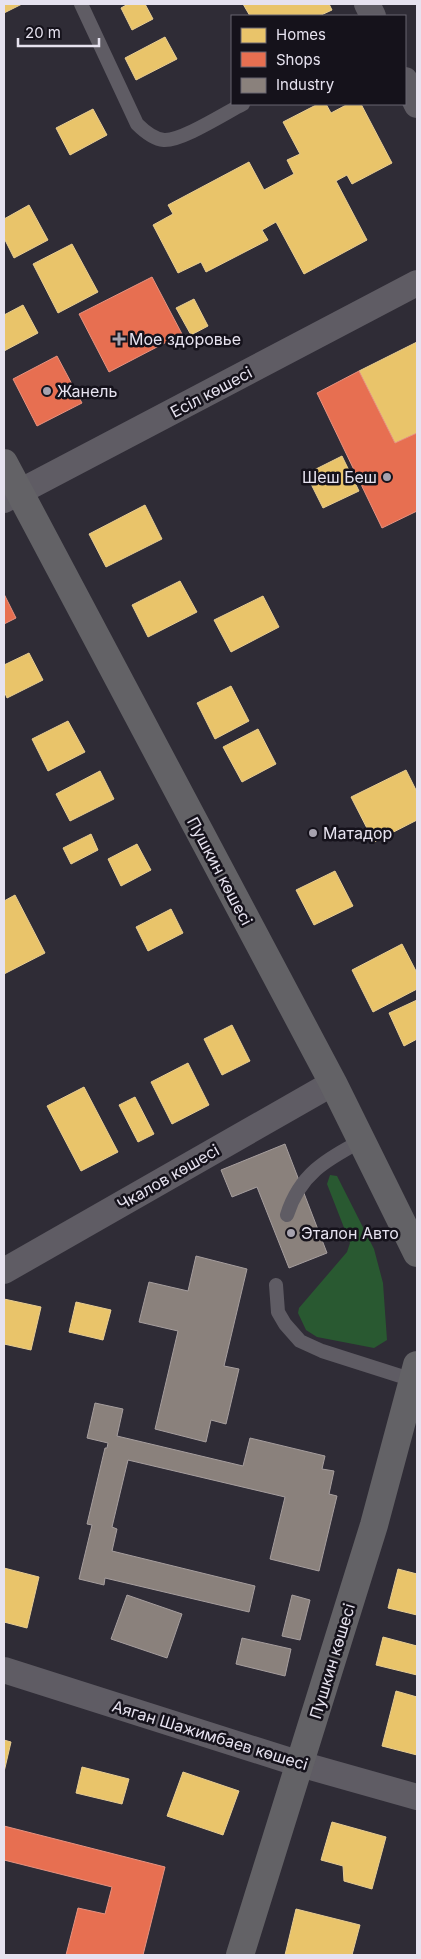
<svg xmlns="http://www.w3.org/2000/svg" width="421" height="1959" viewBox="0 0 421 1959" font-family="Inter,sans-serif">
<rect width="100%" height="100%" fill="#2f2c36"/>
<path fill="#295931" d="M330,1175L337,1176L374,1249L383,1283L387,1340L374,1348L317,1337L306,1330L298,1313L299,1308L347,1252L350,1243L327,1184Z"/>
<path fill="#e9c46a" stroke="#e8cd92" d="M4,4H22L4,13Z
M128,4H145L153,19L132,30L121,8Z
M243,4H329L332,10L319,16H250Z
M165,37L177,59L136,80L125,58Z
M318,104H326L331,113L348,104H361L392,163L352,184L347,175L336,181L367,240L304,274L276,222L262,230L268,240L206,272L201,262L178,273L153,225L173,214L168,205L249,162L264,190L294,174L287,160L300,154L283,122Z
M93,109L107,135L70,155L56,128Z
M29,205L48,240L14,258L4,238V219Z
M72,244L98,292L58,313L33,264Z
M194,299L208,326L191,335L176,308Z
M23,305L38,333L4,351V315Z
M417,342V433L395,443L359,371Z
M342,456L359,491L323,508L306,474Z
M145,505L162,539L106,567L89,534Z
M180,581L197,612L148,637L132,605Z
M263,596L279,627L231,652L214,620Z
M29,653L43,680L7,698L4,691V665Z
M231,686L249,721L215,739L197,703Z
M68,721L85,752L48,771L32,739Z
M258,729L276,764L242,782L223,747Z
M406,770L417,792V820L374,842L351,797Z
M100,771L114,799L70,821L56,794Z
M91,834L98,850L71,864L63,848Z
M137,844L151,870L121,886L108,859Z
M335,871L353,906L314,925L296,890Z
M15,895L45,953L4,974V901Z
M171,909L183,933L148,951L136,927Z
M402,944L417,973V989L373,1012L352,970Z
M417,1000V1039L404,1046L389,1013Z
M232,1025L250,1061L222,1075L204,1039Z
M188,1063L209,1105L172,1124L151,1082Z
M84,1087L118,1152L81,1171L47,1106Z
M135,1097L154,1134L138,1142L119,1105Z
M4,1299L41,1307L31,1350L4,1344Z
M76,1302L111,1310L103,1340L69,1332Z
M4,1568L39,1577L27,1628L4,1622Z
M398,1569L417,1574V1615L388,1608Z
M383,1637L417,1646V1675L376,1665Z
M396,1691L417,1697V1755L382,1746Z
M4,1740L11,1742L4,1772Z
M82,1767L129,1779L122,1804L76,1793Z
M183,1772L239,1791L223,1835L167,1816Z
M332,1822L386,1837L372,1889L344,1881L343,1866L321,1860Z
M296,1909L360,1925L352,1955H285Z"/>
<path fill="#e76f51" stroke="#e79280" d="M152,277L182,334L109,372L79,314Z
M57,356L82,403L37,426L13,379Z
M359,371L395,443L417,433V511L382,528L317,393Z
M4,594L16,618L4,624Z
M4,1826L165,1867L143,1955H66L78,1908L105,1914L112,1887L4,1860Z"/>
<path fill="#8a817c" stroke="#a69e9e" d="M285,1144L327,1253L289,1268L257,1187L232,1197L221,1170Z
M196,1256L247,1269L224,1366L239,1369L226,1424L211,1420L206,1442L155,1429L178,1331L139,1322L149,1282L188,1291Z
M95,1403L123,1409L117,1436L243,1466L250,1438L325,1456L322,1469L334,1471L329,1494L337,1496L319,1571L270,1559L285,1497L128,1460L112,1527L117,1529L112,1551L255,1586L249,1612L105,1578L104,1585L79,1579L92,1525L87,1524L105,1448H107L108,1443L87,1438Z
M127,1595L182,1614L167,1658L111,1639Z
M292,1595L310,1600L300,1640L282,1636Z
M242,1638L291,1649L285,1676L236,1664Z"/>
<g fill="none" stroke-linecap="round" stroke-linejoin="round">
<path stroke="#5f5c64" stroke-width="14" d="M81,4L137,124C144,131 153,139 164,140C182,141 225,113 243,104
M287,1215C300,1174 326,1160 361,1141
M276,1285L278,1312L285,1324L300,1341L322,1351L413,1380"/>
<path stroke="#5f5c64" stroke-width="26" d="M367,4L373,16
M405,80L417,105
M4,500L417,283
M4,1271L333,1083
M4,1670L300,1764L417,1797"/>
<path stroke="#636266" stroke-width="28" d="M4,463L333,1083L417,1253
M240,1955L374,1525L417,1365"/>
</g>
<g fill="#a6a2ae" stroke="#15121b" stroke-width="2">
<path d="M116.5 331.5h5v5h5v5h-5v5h-5v-5h-5v-5h5z"/>
<circle cx="47" cy="391" r="5"/>
<circle cx="387" cy="477" r="5"/>
<circle cx="313" cy="833" r="5"/>
<circle cx="291" cy="1233" r="5"/>
</g>
<g text-anchor="middle" dominant-baseline="central" stroke-width="5" stroke-linejoin="round" paint-order="stroke">
<g font-size="16" fill="#e6e2ef" stroke="#15121b" text-anchor="start">
<text x="129" y="339">Мое здоровье</text>
<text x="57" y="391">Жанель</text>
<text x="377" y="477" text-anchor="end">Шеш Беш</text>
<text x="323" y="833">Матадор</text>
<text x="301" y="1233">Эталон Авто</text>
</g>
<g font-size="16" fill="#e6e2ef" stroke="#15121b">
<text transform="translate(211 392) rotate(-28)">Есіл көшесі</text>
<text transform="translate(220 871) rotate(62)">Пушкин көшесі</text>
<text transform="translate(168 1177) rotate(-30)">Чкалов көшесі</text>
<text transform="translate(332 1661) rotate(-73)">Пушкин көшесі</text>
<text transform="translate(210 1735) rotate(17)">Аяган Шажимбаев көшесі</text>
</g>
</g>
<rect width="421" height="1959" fill="none" stroke="#e6e2ef" stroke-width="10"/>
<rect x="231" y="15" width="175" height="90" fill="#15121b" stroke="#696570"/>
<rect x="241" y="28" width="25" height="15" fill="#e9c46a" stroke="#696570"/>
<text x="276" y="40" font-size="15" fill="#e6e2ef">Homes</text>
<rect x="241" y="52" width="25" height="15" fill="#e76f51" stroke="#696570"/>
<text x="276" y="65" font-size="15" fill="#e6e2ef">Shops</text>
<rect x="241" y="78" width="25" height="15" fill="#8a817c" stroke="#696570"/>
<text x="276" y="90" font-size="15" fill="#e6e2ef">Industry</text>
<path d="M18 38v8h81v-8" fill="none" stroke="#e6e2ef" stroke-width="2.5"/>
<text x="25" y="38" font-size="15" fill="#e6e2ef" stroke="#15121b" stroke-width="4" paint-order="stroke">20 m</text>
</svg>
